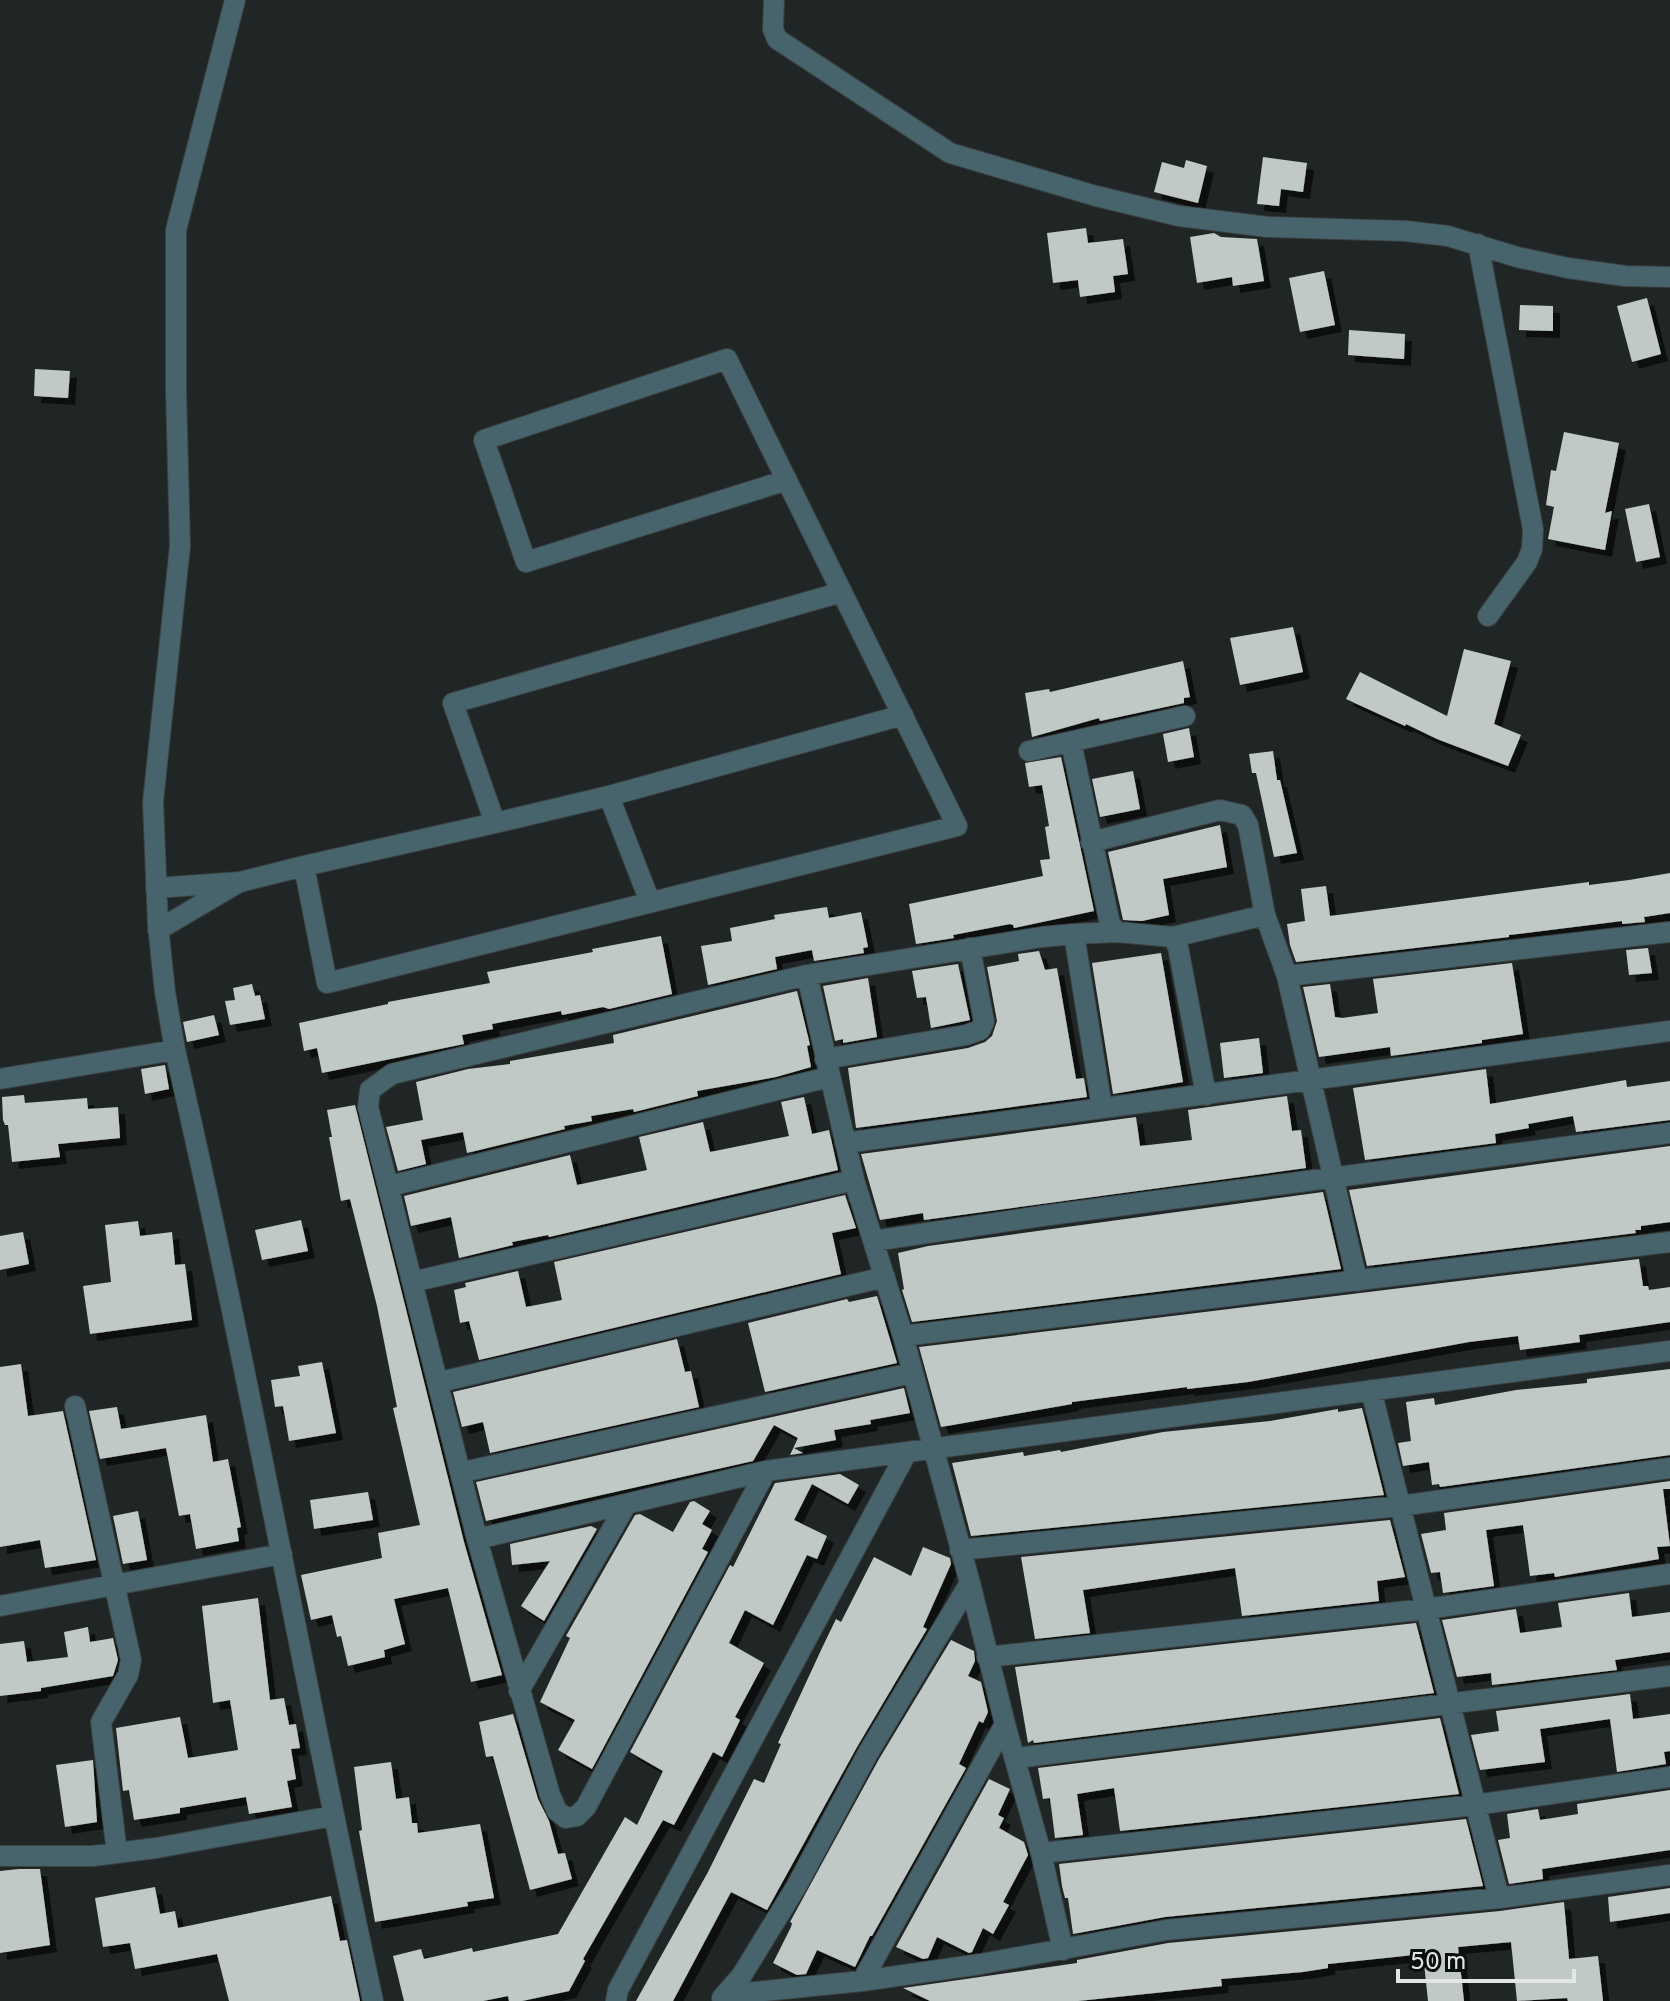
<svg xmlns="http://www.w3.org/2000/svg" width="1670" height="2001" viewBox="0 0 1670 2001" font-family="Overpass,sans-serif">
<defs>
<filter id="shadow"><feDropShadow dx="7" dy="7" stdDeviation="0" flood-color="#0009"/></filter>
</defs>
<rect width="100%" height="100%" fill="#202626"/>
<path fill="#c1c9c6" filter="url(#shadow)" d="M1263,157L1307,163L1303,192L1281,189L1279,206L1257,204Z
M1186,160L1207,166L1198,203L1154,192L1162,162L1184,168Z
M1086,228L1088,243L1123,239L1128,274L1113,276L1115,292L1080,297L1078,280L1053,283L1047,233Z
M1214,233L1221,237L1257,239L1264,281L1233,286L1232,277L1197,283L1190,237Z
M1324,271L1335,325L1300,332L1289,278Z
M1647,298L1661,354L1632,362L1617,306Z
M1520,305L1553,306V331L1519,330Z
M1349,330L1405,334L1404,359L1348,355Z
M35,369L70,371L68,398L34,396Z
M1564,432L1619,443L1605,513L1612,511L1605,550L1548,539L1554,507L1546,505L1551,470L1556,471Z
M1649,504L1660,557L1636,562L1625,509Z
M1293,627L1303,672L1240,685L1230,638Z
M1464,649L1511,661L1494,724L1521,735L1508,766L1437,739L1406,724L1405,726L1346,699L1360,672L1447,716Z
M1183,661L1190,697L1184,698V703L1100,721L1099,718L1032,737L1025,693L1049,689L1050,692Z
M1189,728L1194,757L1168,762L1163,734Z
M1273,751L1277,780H1280L1297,853L1274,857L1256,773H1252L1249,754Z
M1061,757L1094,911L1014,928L1013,925L1010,924L953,935L954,938L916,944L909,904L1043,876L1040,860L1050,859L1045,827L1049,826L1042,785L1029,787L1025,763Z
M1133,771L1140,809L1100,817L1092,779Z
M1220,825L1227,867L1163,879L1169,915L1142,921L1123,920L1108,852Z
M1670,873V913L1644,917L1645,922L1622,924V921L1509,935V937L1296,962L1290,945L1287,924L1305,921L1301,889L1326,886L1330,916L1589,882V885L1629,880Z
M827,907L829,918L861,912L868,947L863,948L864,953L814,961L812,950L775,957L777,969L708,985L701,946L732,941L730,928L775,919L774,915Z
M661,936L672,994L609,1009L603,1007L562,1015L561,1011L492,1024L493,1029L462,1035L464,1044L322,1073L317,1048L304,1051L299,1023L388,1004V1002L490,983L487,972L593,952L592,949Z
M1648,948L1652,973L1629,975L1626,950Z
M1039,951L1045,970L1057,968L1076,1079L1084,1078L1087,1097L856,1128L848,1068L968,1048L985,1042L992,1036L997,1021L987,967L1019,961L1018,954Z
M1161,953L1183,1082L1113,1094L1092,963Z
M1512,963L1523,1034L1482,1040V1043L1391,1056L1390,1047L1319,1057L1303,987L1330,984L1335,1017L1342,1018L1378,1013L1373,979Z
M958,964L970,1020L931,1028L926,997L917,998L912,971Z
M868,978L877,1037L843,1043V1039L835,1041L823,986Z
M252,984L255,996L260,995L265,1019L230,1025L225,1001L235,1000L233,988Z
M797,991L810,1045L807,1046L811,1067L776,1077L697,1091L698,1096L634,1112L633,1109L591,1116L592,1121L564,1126L565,1129L467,1153L463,1132L421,1140L426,1164L398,1171L386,1127L423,1120L416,1082L468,1069L510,1064V1061L614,1043L613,1035Z
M214,1015L219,1035L187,1042L183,1022Z
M1259,1038L1263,1073L1224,1078L1220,1043Z
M165,1065L169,1089L145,1094L141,1069Z
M1486,1069L1490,1104L1626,1080L1627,1087L1670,1081V1120L1576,1132L1573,1116L1528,1124L1529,1128L1495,1134L1496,1143L1365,1160L1353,1088Z
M24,1095L25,1103L87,1098L88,1109L118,1107L120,1138L58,1144L60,1157L12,1162L8,1125H5L3,1120L2,1097Z
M1287,1096L1292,1131L1301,1130L1306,1168L924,1220L923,1213L880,1220L861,1154L1136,1117L1140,1146L1192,1140L1188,1110Z
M804,1097L812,1134L829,1130L838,1170L549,1237L548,1235L512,1242L513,1245L459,1258L451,1217L411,1226L404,1196L570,1155L577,1185L647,1170L639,1137L703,1122L710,1152L789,1136L781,1102Z
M355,1105L464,1542L502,1675L471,1682L448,1588L394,1599L405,1644L384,1650L385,1657L348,1666L341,1636L337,1637L332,1615L311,1620L301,1575L382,1558L378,1533L420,1525L393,1408L397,1407L377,1306L350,1199L341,1201L329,1137H332L327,1110Z
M1670,1146V1222L1641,1226V1230H1635L1636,1233L1367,1266L1349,1190Z
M1323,1192L1341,1269L912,1322L902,1290L904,1289L898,1253L928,1246Z
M845,1195L856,1228L832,1233L841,1274L479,1360L469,1321L460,1323L454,1290L466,1287L465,1283L518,1271L526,1307L562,1300L554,1262Z
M301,1220L308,1251L262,1260L255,1230Z
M138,1221L140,1236L172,1232L175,1265L185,1264L192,1320L90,1334L83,1286L111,1282L105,1225Z
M23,1232L29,1264L0,1270V1236Z
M1639,1259L1643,1286H1648L1649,1290L1670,1287V1322L1579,1335L1580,1342L1520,1350L1518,1336L1469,1342L1248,1382L1187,1389V1387L1072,1402V1404L941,1427L919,1347Z
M877,1296L897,1363L765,1392L748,1323L847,1299L849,1302Z
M677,1339L685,1372L691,1371L699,1407L490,1453L483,1422L462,1427L453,1392Z
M322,1362L336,1433L289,1441L283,1406L275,1407L271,1380L300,1376L298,1366Z
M21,1364L28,1416L63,1411L96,1560L45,1568L40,1540L0,1547V1367Z
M1670,1369V1455L1440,1487L1439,1484L1432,1485L1429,1462L1403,1466L1398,1443L1411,1441L1406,1402L1434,1398L1435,1405L1516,1390L1587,1383V1379Z
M904,1388L910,1413L870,1420L871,1424L834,1430L836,1440L794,1448L803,1453L790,1455L798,1438L774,1425L753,1461L486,1521L476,1482Z
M117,1407L121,1429L206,1415L213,1462L228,1459L241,1527L237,1528L239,1541L196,1549L190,1514L179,1516L166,1448L100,1459L89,1411Z
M1362,1408L1384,1495L971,1536L952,1463L1023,1452L1024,1456L1060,1450L1061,1452L1163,1432L1270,1421L1338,1409V1412Z
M840,1474L859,1485L848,1504L812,1484L794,1520L827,1536L817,1559L807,1555L773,1625L745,1610L729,1643L764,1663L735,1717L740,1720L722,1757L713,1752L674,1825L663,1820L583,1959L585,1961L569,1991L522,2001H509L508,1996L483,2001H404L393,1956L421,1949L424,1959L472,1948L473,1952L558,1934L625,1817L637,1825L663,1771L630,1752L730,1565L733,1567L775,1483Z
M1670,1481V1489H1663L1670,1546L1657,1547L1659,1559L1555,1577L1554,1573L1530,1576L1523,1525L1486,1530L1494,1586L1443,1593L1440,1572L1431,1573L1421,1534L1446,1530L1444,1513Z
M368,1492L373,1520L314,1529L310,1500Z
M694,1501L710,1511L702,1524L712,1530L702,1549L708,1552L592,1769L558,1750L575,1720L540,1702L570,1638L566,1636L635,1515L640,1514L673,1532L690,1502Z
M138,1511L147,1560L123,1564L113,1516Z
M1390,1520L1405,1577L1377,1581L1379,1601L1242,1616L1235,1568L1083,1590L1090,1633L1035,1639L1021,1557Z
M591,1526L597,1529L544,1621L521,1606L550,1561L512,1565L510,1544Z
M923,1547L950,1558L951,1564L923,1627L927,1629L857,1747L767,1910L731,1892L673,2001H636L708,1872L754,1779L764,1783L781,1744L778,1743L822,1648L836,1619L841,1622L874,1557L911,1576Z
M1629,1593L1632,1617L1670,1612V1652L1615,1660L1617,1670L1492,1685L1491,1673L1457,1677L1442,1620L1516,1609L1520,1633L1562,1627L1558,1603Z
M258,1598L270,1700L284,1698L289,1725L296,1724L300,1748L291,1749L296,1779L287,1781L292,1807L249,1814L246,1797L180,1808V1813L134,1820L129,1790L123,1791L116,1728L180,1717L188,1758L238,1750L230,1700L213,1703L202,1606Z
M1416,1623L1434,1693L1034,1743L1033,1740L1028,1743L1015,1667Z
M88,1627L90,1642L113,1638L118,1660L113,1676L41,1688V1691L0,1696V1644L24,1641L27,1662L68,1657L64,1632Z
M951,1640L974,1651L975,1661L968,1676L981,1682L988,1712L983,1723L979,1721L959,1764L966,1768L872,1936H870L855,1967L817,1950L806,1974L797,1975L773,1963L791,1927L792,1923L790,1922L879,1759Z
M1630,1694L1633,1719L1670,1714V1751L1664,1752L1666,1764L1617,1772L1610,1719L1540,1729L1545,1762L1480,1770L1471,1735L1499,1731L1496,1711Z
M513,1714L538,1799L549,1821L558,1854L565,1853L572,1879L530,1890L493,1756L486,1757L479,1722Z
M1440,1718L1459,1794L1120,1831L1114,1788L1077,1794L1083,1835L1055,1838L1050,1798L1043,1799L1038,1768Z
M93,1760L97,1822L65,1827L56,1765Z
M391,1762L396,1799L409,1797L412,1823H417L418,1833L480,1824L494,1898L467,1902L468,1906L375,1922L359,1831L362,1830L354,1767Z
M989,1779L1010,1789L998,1815L1004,1818L999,1828L1024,1842L1028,1855L1003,1902L1009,1905L993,1934L983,1928L972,1952L969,1953L937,1937L928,1958L923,1959L896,1947Z
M1670,1790V1850L1542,1869L1543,1879L1509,1884L1498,1840L1510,1838L1507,1814L1538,1809L1540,1820L1578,1814L1577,1804Z
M1466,1819L1483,1886L1165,1917L1073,1934L1068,1898H1065L1062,1886L1059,1864Z
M19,1869H40L50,1945L0,1953V1871Z
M155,1887L160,1914L175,1911L178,1928L331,1896L340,1941L347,1940L360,2001H229L217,1954L135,1969L130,1943L103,1947L95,1898Z
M1670,1888V1913L1610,1922L1608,1897Z
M1564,1902L1569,1959L1598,1956L1603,2001H1568L1567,1998L1517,2001L1511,1942L1458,1947L1464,2001H1428L1423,1954L1328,1964V1968L1303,1972L1221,1979L1222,1986L1078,2001H930L903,1988L1077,1963V1960L1168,1943L1500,1911Z"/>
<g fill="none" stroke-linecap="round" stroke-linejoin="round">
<defs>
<path id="minor" d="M235,0L176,230V391L180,546L153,802L158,925L165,992L175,1050C248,1365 304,1684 373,2001
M774,0L773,29L777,39L950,153L1096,196L1179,216L1268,227L1406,231L1448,236L1517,257L1568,268L1625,276L1670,277
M1478,244L1533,529L1532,549L1527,562L1488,616
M842,592L453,703L495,823L609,796L903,715
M1071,742L1110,924L1117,932
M1029,751L1185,716
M609,796L650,902
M1091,842L1220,810L1242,815L1248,825L1265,915L1287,976L1357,1281
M304,866L495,823
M156,888L240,882L304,866L327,983L957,826L727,359L484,440L526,562L787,480
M158,930L236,884
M1074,934L1117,932L1173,937L1178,947L1206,1095
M1173,937L1265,915
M807,975L854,1180L903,1336L970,1583L1005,1724L1041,1853L1063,1950
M1287,976L1670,932
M825,1059L966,1035L980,1030L984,1022L970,948
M0,1079L175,1050
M845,1143L1670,1031
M390,1186L829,1077
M873,1241L1042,1216L1670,1133
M412,1282L854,1180
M903,1336L1670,1242
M440,1382L885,1277
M1371,1390L1499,1898
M75,1406L131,1660L128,1675L101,1722L117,1853
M766,1471L586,1807L577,1816L566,1818L557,1811L550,1795L477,1539L368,1107L370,1090L392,1074L807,975L1042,937L1074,934L1102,1108
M463,1472L912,1373
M477,1539L766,1471L907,1452
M960,1550L1400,1506L1670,1468
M0,1606L282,1554
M987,1657L1426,1609L1670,1574
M519,1691L626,1505
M1016,1758L1670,1676
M1041,1853L1475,1805L1670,1777
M0,1856H93L156,1848L333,1816
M862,1981L1005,1724
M725,1995L862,1981L981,1964L1166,1930L1499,1898L1670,1875
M722,1998L742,1975L796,1887L868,1753L970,1583
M616,2001L618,1990L907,1452L1670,1351"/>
</defs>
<use href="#minor" stroke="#3b4141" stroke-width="22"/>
<use href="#minor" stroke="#47646d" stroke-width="20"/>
</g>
<path d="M1398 1969v12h176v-12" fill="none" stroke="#e2e6e6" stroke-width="4"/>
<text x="1410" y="1969" font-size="24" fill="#e2e6e6" stroke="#0c0f0f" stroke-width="6" paint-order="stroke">50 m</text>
</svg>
